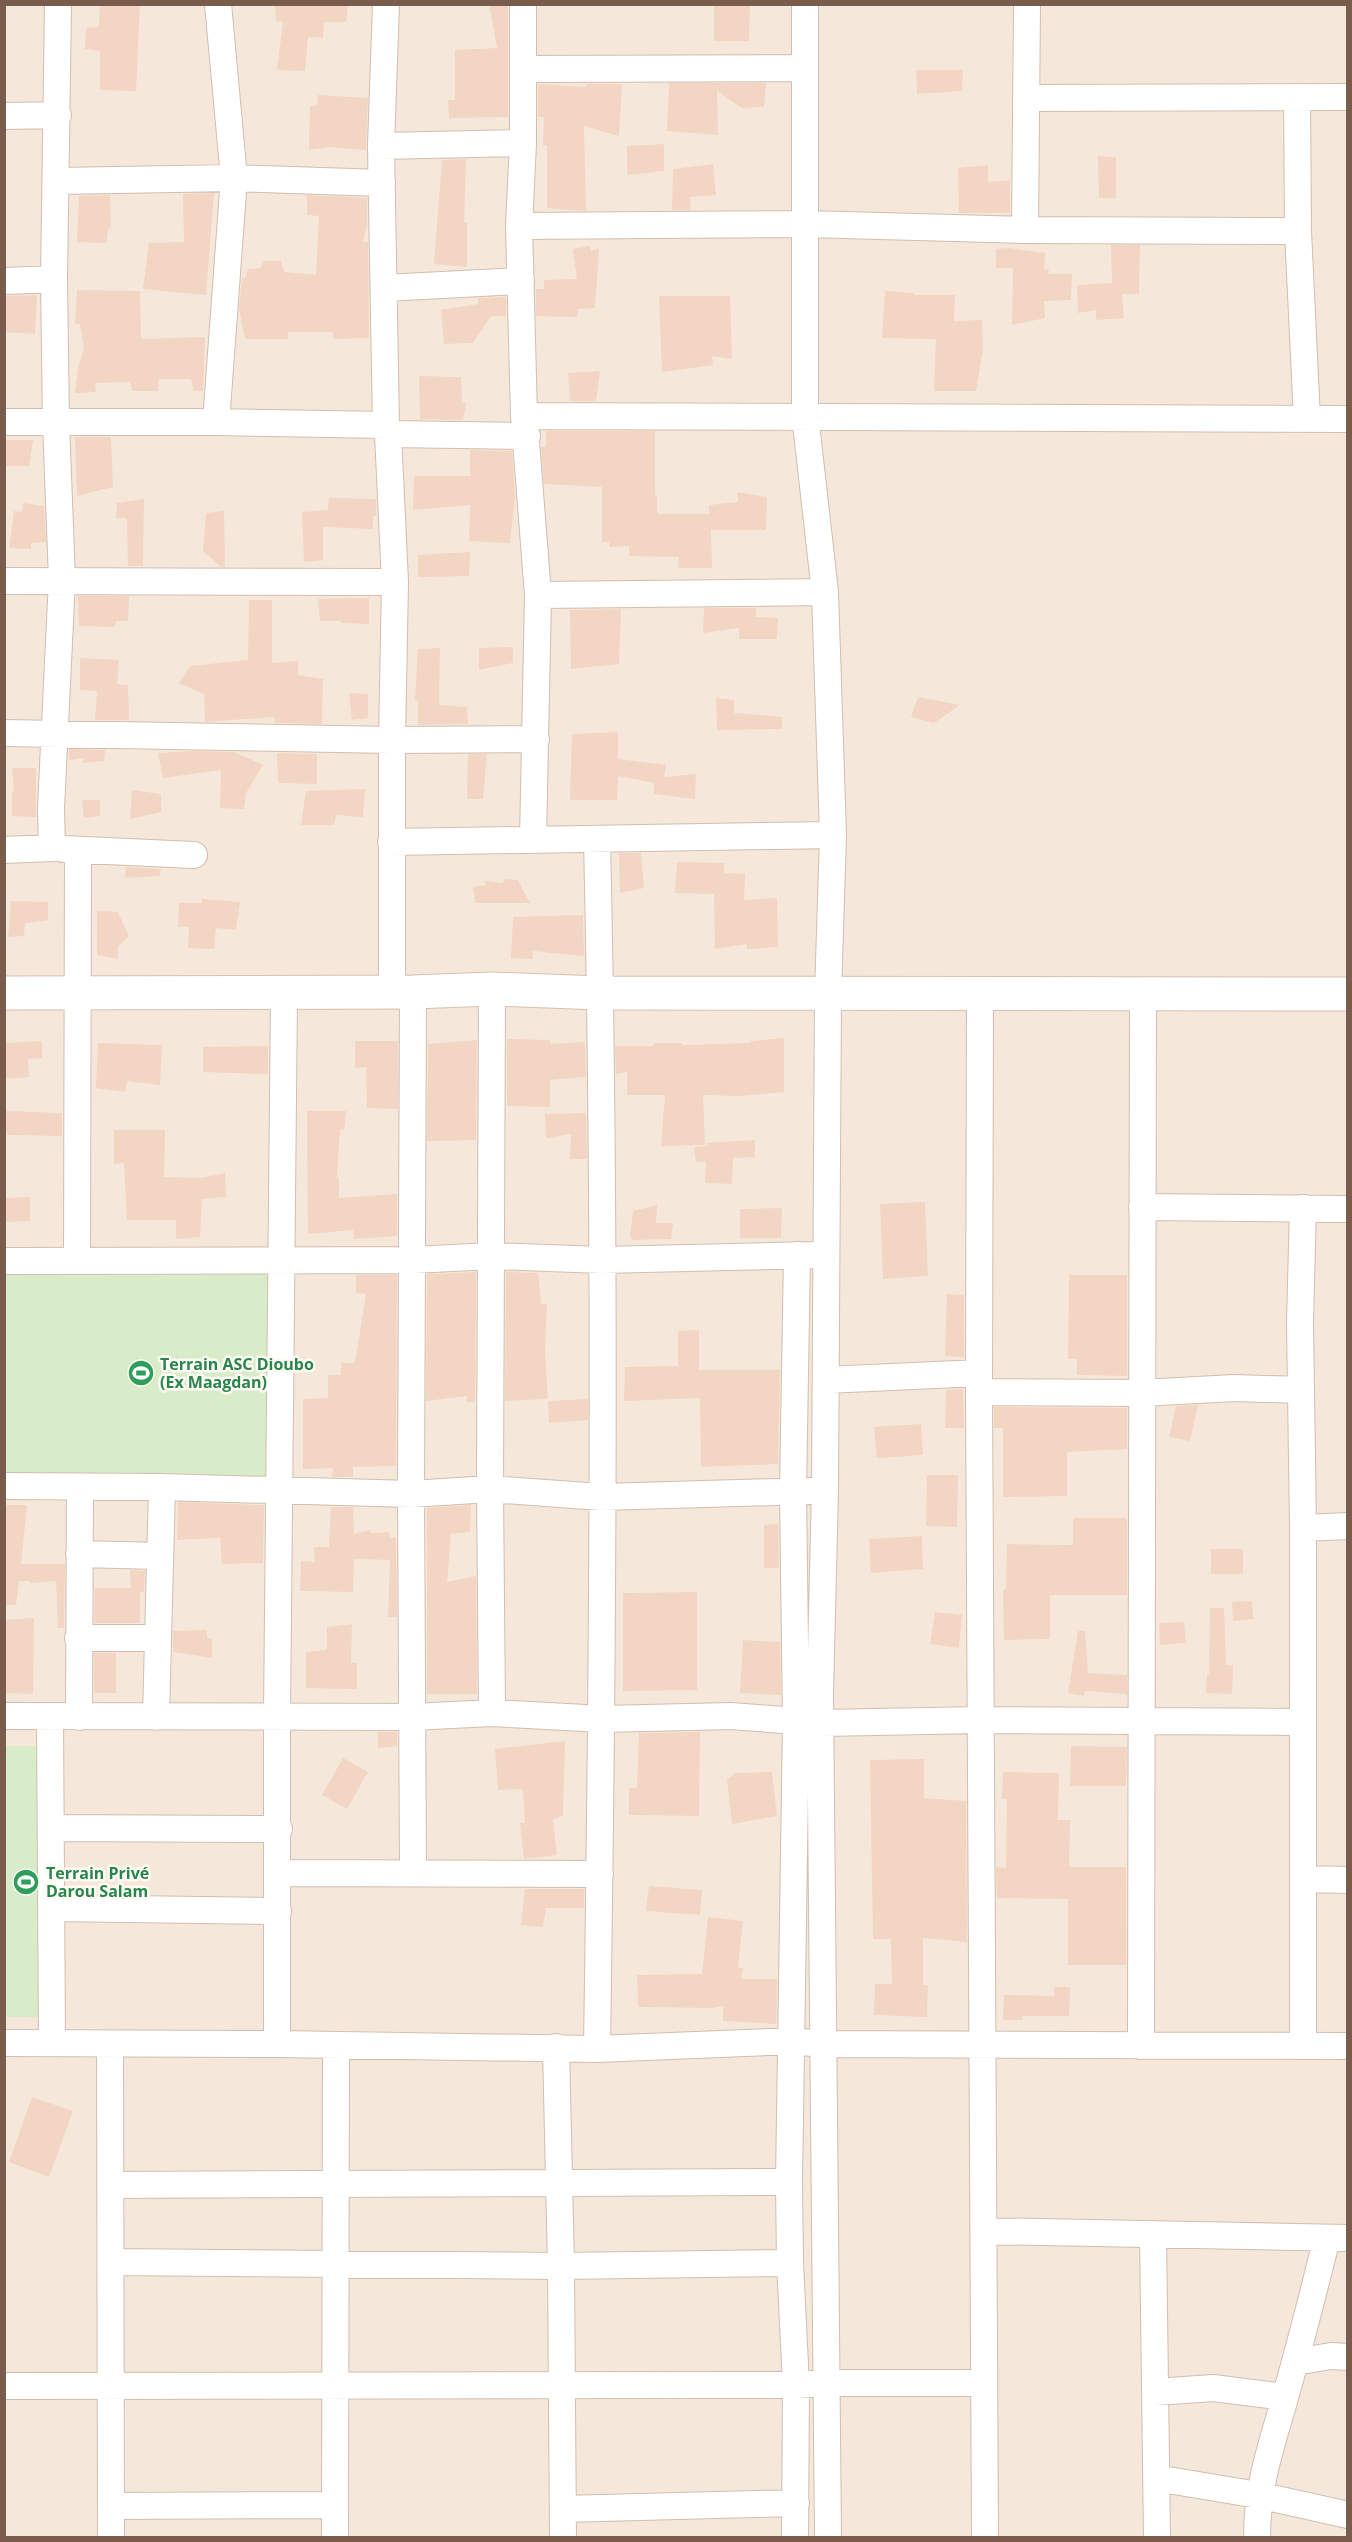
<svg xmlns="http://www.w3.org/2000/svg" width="1352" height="2542" viewBox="0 0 1352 2542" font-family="'Open Sans',sans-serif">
<rect width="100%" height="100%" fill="#fdf6ec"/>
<path fill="#f5e8da" d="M5,5H1347V2537H5Z"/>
<path fill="#d8ecc9" d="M4,1268H278L276,1478H5Z
M5,1746H49L47,2017H5Z"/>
<path fill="#f3d5c3" d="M100,4H140L136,91L100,90V51L85,49L86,28L99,27Z
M275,4H348L346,22H324L323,38L308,37L305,71L277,70L283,21L276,22Z
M489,4H508V117L449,118L448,100H455V50L497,48Z
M714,4H750L749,41H714Z
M916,70H963L962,91L917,94Z
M669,83H766L764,107L742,108L717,91L718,135L667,131Z
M538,84L586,87V84H622L619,136L584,126L586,211L547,208V146L543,145L544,117H538Z
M318,95L368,98L366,150L330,147L309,150L310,106L317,105Z
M664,144V171L627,175V146Z
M1098,156L1116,157V198H1099Z
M466,159L464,223H467V267L434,264L442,160Z
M713,164L716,195L690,197L691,210H672L673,169Z
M988,165V182L1010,180V213H959L958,168Z
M214,193L206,295L143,289L149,243L184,242L183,194Z
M110,195L111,228L108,229L106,243L77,242L79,196Z
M307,195L367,198V223L363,242H368L369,338L333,339V332H288V339H245L239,309L242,277L245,278L248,269L260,268L264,261H281L284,272L316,275L319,216L307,215Z
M1111,245H1140L1139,294H1122L1124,318L1096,320V310L1078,313L1077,285L1112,283Z
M590,246L591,251L599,249L595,308L578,309L577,317L536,316V289H544V280L577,279L573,249Z
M1009,248L1045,253L1044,270L1049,269L1048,274H1072L1071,300L1044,301L1045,318L1012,325L1013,268H996V249Z
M77,290L140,291L141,339L205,337L203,391H194L191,379H159L158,391H132L130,382L95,383L96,392L75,393L78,368L84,348L80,324H75Z
M885,291L914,293V295H955L954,321L982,320L983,348L976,391H934L936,339L882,338Z
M37,295L35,334L4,332L5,296Z
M659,296H730L732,359L712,356L713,365L662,372Z
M506,297V316H491L473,343L444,344L441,310L478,304V298Z
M600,371L596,401H570L568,373Z
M419,376L461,377L462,403H466L463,420L420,419Z
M546,431H655V495H657V514H709V505L738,502L737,492L767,497L766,530H711L712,568H678L679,557L629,556V546L609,547V542H602V487L544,484L541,447H546Z
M75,437H111L113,487L77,496Z
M4,440H33L29,466H4Z
M470,450L512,451L515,497L510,543L469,541L470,505L413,510L414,476H470Z
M329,498L376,499V516H373V529L323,527V560L304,562L302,512L328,510Z
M144,499L143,566H128L127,518H116L117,503Z
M23,503L44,506L46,542L31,543V549L9,548L14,511L22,512Z
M224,511L225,567H221L203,551L206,513Z
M470,552L469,576L418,577V555Z
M78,596H129L128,621H116L115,627L79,626Z
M369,598V624L341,623V621H320L318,599Z
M249,600H272V663L298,661V675L323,679L322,724L275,723V717L205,722L204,694L179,683L190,666L248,660Z
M704,608H756V617L778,618L777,639H739V628L703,633Z
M621,609L619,664L571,669L570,610Z
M513,647V663L479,670V648Z
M440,648L439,705L467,707L468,724L418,725V701H415L418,649Z
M80,658L119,660L117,684L128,685L129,720H95L97,691L80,690Z
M349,693L368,694V718L352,720Z
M918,697L960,705L934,723L911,717Z
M716,698L734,700V713L782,717V729L717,730Z
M618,732V759L666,765L664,777L696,774L695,799L654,794V783L618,776L617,800H570L572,734Z
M69,749L105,750L104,761L83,763L84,758L69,760Z
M193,751L234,752L263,765L246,793L244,809L220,808L221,770L163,778L158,753Z
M277,753L317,754V784L278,783Z
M468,754H487L483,799H467Z
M12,768H36V817L12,816V791H14Z
M365,789L363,817L336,815L334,825H301L306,791Z
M132,790L161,794V812L130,819Z
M82,800H100V816L84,818Z
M619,853H641L644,888L620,893Z
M677,862L724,863V873L745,874L744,900L777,898L778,947L747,949V944L715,949L714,894L675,893Z
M126,867L161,869L160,876L125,878Z
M504,879L518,880L530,903H475L473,887L485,885V881L503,883Z
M202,899L240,902L236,930L216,928L214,949L188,948L189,927H178L179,903H202Z
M11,901L48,902V920L25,923L24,936L8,937Z
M97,911L118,912L129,936L118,946V959L97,955Z
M583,915L584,956L533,951V959L511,958L513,917Z
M428,1036L429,1044L477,1040L476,1140L427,1141Z
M784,1038V1092L739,1096L703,1095L705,1145L661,1146L665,1095H627V1072L616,1074L615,1046H653L654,1043H682V1045L751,1043V1041Z
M507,1039L550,1040V1044L585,1042L586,1077L550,1080V1107L507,1106Z
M42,1041V1058L28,1059L29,1077L4,1079V1043Z
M355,1041H398V1109L367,1108L366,1067L355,1068Z
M98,1043L162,1045L160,1085L127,1081L125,1092L96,1088Z
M268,1046V1074L203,1072V1047Z
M4,1111L62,1113V1136L7,1135V1132H4Z
M307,1111H346L344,1130H340L337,1177H339V1198L397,1194V1236L354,1239L353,1230L308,1234Z
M586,1113L587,1159H570L571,1134L546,1138L545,1114Z
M114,1130H165L164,1177L201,1178L225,1173L226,1197L202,1199L200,1237L176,1239V1220H127L124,1163L114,1164Z
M755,1140V1157L733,1158L732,1184L705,1183L706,1161L696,1162L694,1147L707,1146V1143Z
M30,1197V1221L4,1222V1198Z
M925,1202L928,1276L883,1279L880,1204Z
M657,1205L656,1223H673L671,1239L632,1240L630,1236L633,1211Z
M782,1208L781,1238H740V1209Z
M476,1272L475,1402H467V1396L426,1401L427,1274Z
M506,1272L538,1273L541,1304H547L545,1350L548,1399L505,1401Z
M356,1275H397L396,1466L353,1467V1477H332L333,1468L303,1469V1399L328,1398V1375H341V1363H355L366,1294L356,1293Z
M1069,1275H1127V1376L1077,1375V1359H1068Z
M947,1294L964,1295V1357L945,1356Z
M699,1330V1370H780L778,1464L701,1467L700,1398L624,1401L625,1367L678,1366V1331Z
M963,1389L964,1428H945L946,1390Z
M588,1399V1420L549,1423L548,1401Z
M1198,1405L1190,1441L1169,1437L1176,1406Z
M994,1407L1127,1408V1449L1067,1452V1496L1003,1497V1428H994Z
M921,1424L923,1455L877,1458L874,1427Z
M927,1475H958L957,1527L926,1526Z
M178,1502L264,1505L263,1563L222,1564L220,1538L177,1540Z
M4,1505H27L21,1564H65L64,1628H58L56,1581L30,1583V1581H19L16,1605H4Z
M471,1505L470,1532L451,1534L447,1582L476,1576L477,1694H427V1508Z
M331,1507H353L354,1534L370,1530L371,1533L388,1532L391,1538L396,1537L397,1617H388L390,1560L354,1559L353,1592L300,1591L301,1561L315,1562L314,1547H329Z
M1073,1518H1127V1595H1050V1639L1004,1640L1003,1589H1006L1007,1544L1073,1545Z
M778,1524L779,1568H764V1525Z
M922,1536L923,1569L871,1573L869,1539Z
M1211,1549H1243V1574H1211Z
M130,1570L145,1571L144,1592H140V1623H94L95,1588H131Z
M697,1592V1690L623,1691V1593Z
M1252,1601L1253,1619L1233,1621L1232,1602Z
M1210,1608H1224L1226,1665H1233L1232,1694L1206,1693L1207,1674H1209Z
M935,1612L962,1615L959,1648L930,1644Z
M34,1618L33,1694L4,1693V1620Z
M1184,1622L1186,1643L1160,1645L1159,1623Z
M352,1624L351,1663H357V1689L306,1688V1652L327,1650V1627Z
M207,1630V1638L212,1639V1658L173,1652V1631Z
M1078,1631H1085L1088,1673L1127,1675V1694L1085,1691L1084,1696L1068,1693Z
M743,1640L780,1642L781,1695L740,1693Z
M94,1653H116V1693H94Z
M378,1732H397V1746L378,1748Z
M700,1732L699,1816L629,1815V1788H637L639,1733Z
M565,1741L563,1815L553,1820L557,1855L524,1859L520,1823H525L523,1789L498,1790L495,1749Z
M1071,1746L1127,1747L1126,1786H1070Z
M343,1758L368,1772L347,1809L322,1795Z
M924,1759V1798L966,1801L967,1942L923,1938V1985H928L927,2017L874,2015L875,1984H892L891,1939H873L870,1760Z
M772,1772L777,1816L732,1824L727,1779L736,1773Z
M1003,1772L1059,1773L1058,1820H1070L1069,1867H1126V1965H1068V1899L997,1898L996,1867L1006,1868L1007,1799H1002Z
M649,1886L702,1890L700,1915L646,1911Z
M525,1889H584V1908H546L543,1927L521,1925Z
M708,1917L743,1921L738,1968H743L741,1979H777L776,2024L723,2021V2006L713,2008L638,2007L637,1975L702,1974Z
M1054,1987H1070L1069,2016H1022V2020H1003L1004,1995L1054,1996Z
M32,2097L73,2111L49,2177L9,2162Z"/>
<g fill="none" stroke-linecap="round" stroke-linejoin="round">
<defs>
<path id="minor" d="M386,4L381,146L386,425L388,434L395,582L392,740V992
M523,4V143L519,226L524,416L538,595L533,840
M805,4V415L825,592L833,835L828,994L825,1490L820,1695L828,2538
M523,69L805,68
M1297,97L1298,231L1307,419
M1026,98L1348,97
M4,116L58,115
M381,146L523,143
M57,181L234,178L382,183
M519,226L806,224L1025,230L1298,231
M1025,230L1027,4
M4,281L54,279
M384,288L521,281
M524,416L1348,419
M4,422H216L386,425
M216,422L234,178L218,4
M388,434L527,436
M4,581L395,582
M538,595L825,592
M4,733L392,740L536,739
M597,839C606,1242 603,1645 597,2049
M391,842L833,835
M63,849L194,855
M4,850L52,848L51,808L62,580L56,422L54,279L58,4
M492,989L490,1489L492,1713
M413,992L411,1494L413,1872
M980,993L979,1392L985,2538
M1142,1207L1348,1209
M1303,1208L1300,1322L1303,1528V2046
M77,1260L78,850
M4,1261L413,1260L492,1256L602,1260L814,1255
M826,1380L979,1373
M979,1392L1141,1393L1234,1388L1301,1390
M4,1486L162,1487L411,1494L490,1489L601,1497L811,1491
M1303,1528L1348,1526
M79,1554L160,1556
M78,1638H158
M4,1716L412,1717L492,1713L603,1719L731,1716L822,1723L980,1720L1303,1722
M50,1717L52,2043
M79,1717L80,1487
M156,1717L162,1487
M51,1828L279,1829
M279,1873L600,1874
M1304,1879L1348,1880
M52,1908L278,1911
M4,2043L277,2044L597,2049L792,2041L823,2044L1348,2046
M110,2044L111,2538
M277,2044V1717L284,993
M1141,2046L1143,994
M556,2047L561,2266L563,2538
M111,2185L789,2182
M984,2231L1348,2238
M1153,2234L1157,2538
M111,2262L561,2266L790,2263
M1295,2362L1331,2356L1348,2357
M4,2386L796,2385L825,2383H984
M1155,2392L1213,2388L1285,2397
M1156,2478L1258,2495L1348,2515
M112,2506L335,2505
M563,2509L796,2503
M335,2538L336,2045
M795,2538L796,2385L790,2263L789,2182L796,1722L793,1491L797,1255
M1257,2538C1257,2483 1272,2445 1286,2394C1301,2342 1314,2290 1327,2238"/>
<path id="secondary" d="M4,993L413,992L492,989L600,993L1348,994"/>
</defs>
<use href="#minor" stroke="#d1beb0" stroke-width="28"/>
<use href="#secondary" stroke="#d6c0b0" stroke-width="35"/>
<use href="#minor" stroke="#fff" stroke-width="26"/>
<use href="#secondary" stroke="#fff" stroke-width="33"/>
</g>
<defs>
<symbol id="stadium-disc" viewBox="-11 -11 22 22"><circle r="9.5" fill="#2e9e5b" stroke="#fffaf3"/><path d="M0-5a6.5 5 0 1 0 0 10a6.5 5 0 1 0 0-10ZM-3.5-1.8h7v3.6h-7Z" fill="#fff"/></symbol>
</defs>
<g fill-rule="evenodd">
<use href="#stadium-disc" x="126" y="1358" width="30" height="30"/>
<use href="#stadium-disc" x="11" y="1867" width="30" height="30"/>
</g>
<g text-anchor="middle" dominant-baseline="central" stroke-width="5" stroke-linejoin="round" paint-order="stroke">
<g font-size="16" font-weight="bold" fill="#27864d" stroke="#fffaf3" text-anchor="start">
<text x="160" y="1364">Terrain ASC Dioubo<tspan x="160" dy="18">(Ex Maagdan)</tspan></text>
<text x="46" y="1873">Terrain Privé<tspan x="46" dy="18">Darou Salam</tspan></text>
</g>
</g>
<rect width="1352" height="2542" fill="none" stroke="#7a5c4d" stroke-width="12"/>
</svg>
